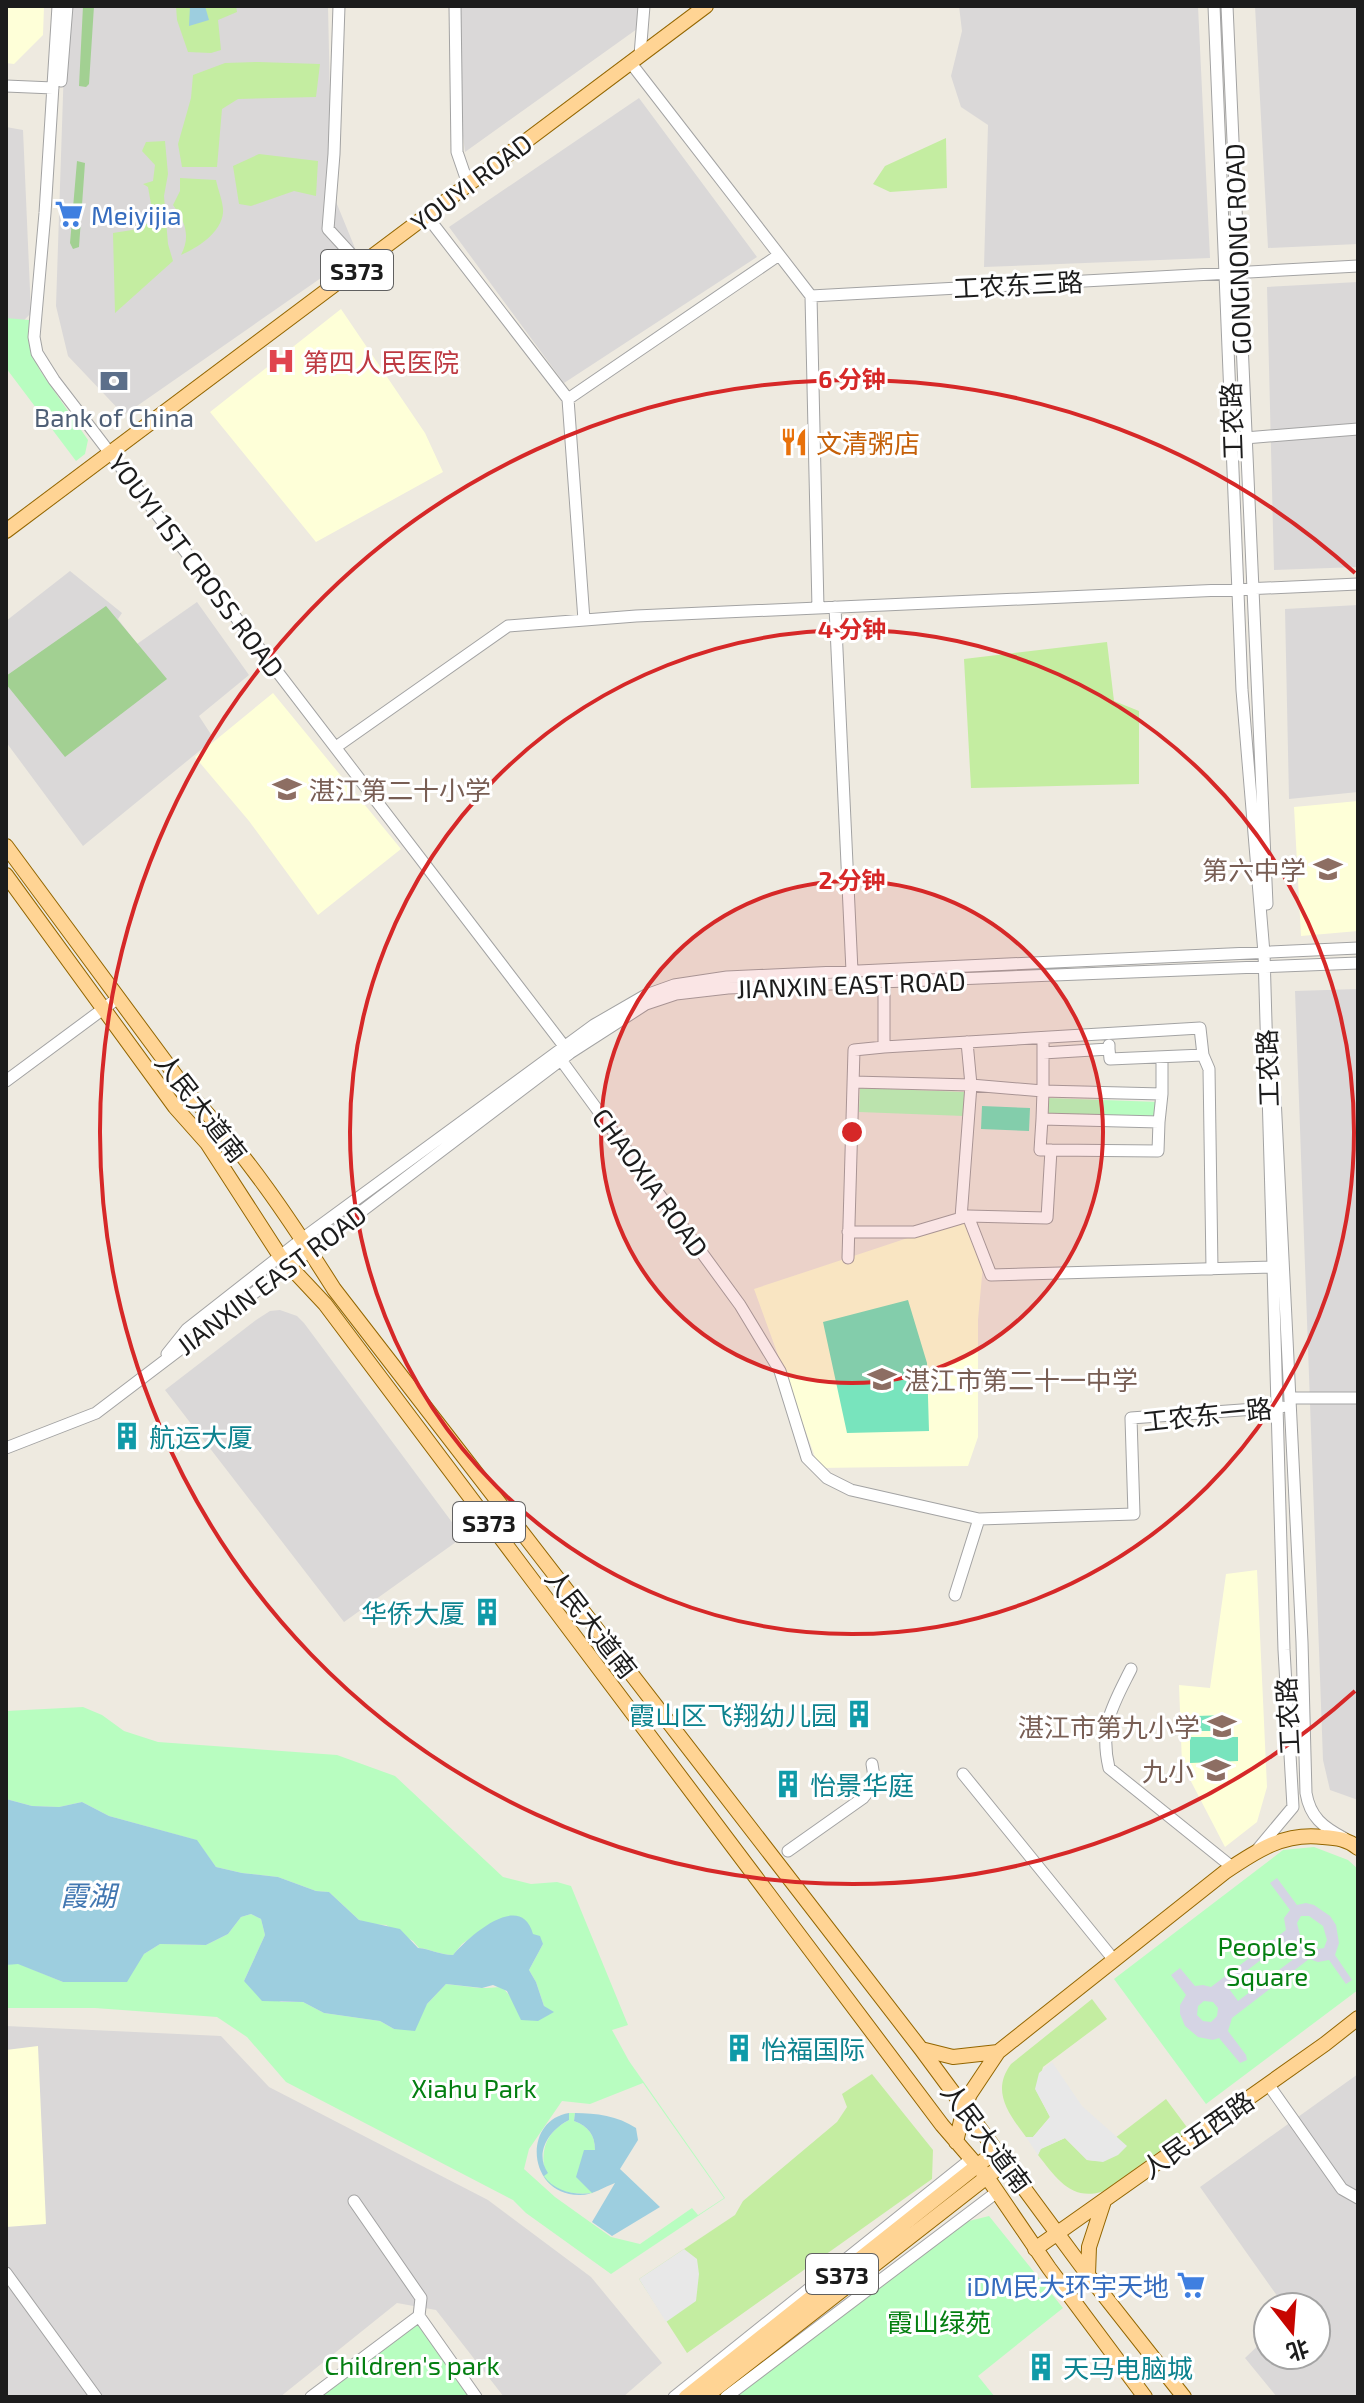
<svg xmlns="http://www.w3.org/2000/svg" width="1364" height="2403" viewBox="0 0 1364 2403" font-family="'Exo 2','Noto Sans SC',sans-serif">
<rect width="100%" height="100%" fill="#eeeae0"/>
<path fill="#dad8d8" d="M66,6H328L332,192L357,253L124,415L68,356L56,306Z
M454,6H639L637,29L465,152L452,48Z
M959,6H1198L1210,258L984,267L988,125L961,107L951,76L962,31Z
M1255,6H1358V244L1268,248Z
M639,98L757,257L564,383L449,227Z
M6,127L23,130L31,313L6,339Z
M1358,282V567L1274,570L1267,287Z
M70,571L122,613L118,619L137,644L197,602L249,675L199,716L214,739L83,846L6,742V621Z
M1358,605V792L1289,799L1285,609Z
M1358,989V1800L1330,1790L1323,1760L1295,991Z
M280,1310L297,1316L304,1323L463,1537L344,1622L165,1390L256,1320L270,1311Z
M6,2026L221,2036L269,2087L488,2200L591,2277L662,2363L623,2397H504L436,2310L397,2303L280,2397H6Z
M1358,2074V2397H1277L1245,2358L1268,2336V2355H1316V2307H1285L1200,2187Z"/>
<path fill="#feffd8" d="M6,6H44L43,35L14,64L6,63Z
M341,309L425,433L443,472L316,542L210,412Z
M273,693L401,849L318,915L249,821L195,757Z
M1358,801V931L1301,936L1294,807Z
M965,1219L983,1265L978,1320V1437L968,1466L819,1468L754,1289Z
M1257,1570L1267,1787L1257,1822L1225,1847L1182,1764L1179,1685L1210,1688L1226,1574Z
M38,2046L46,2224L6,2227V2050Z"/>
<path fill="#c4eda1" d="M176,6H236L237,12L218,20L221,50L211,53L188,52L177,20Z
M258,62L320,64L316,97L238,99L222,109L217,167H182L178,144L191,98L193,75L225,63Z
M946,138L947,188L890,192L873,184L885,166Z
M165,141L168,174L164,196L168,244L173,261L115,313L113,233L132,230L158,219L151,204L148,187L143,184L153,181L155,165L142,151L146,142Z
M259,154L318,161L316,196L294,191L251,206L239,204L233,166Z
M180,178L216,180C218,190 224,204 223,213C221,233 197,248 181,255C191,236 185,221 173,205L180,191Z
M1107,642L1114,701L1139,711V784L971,788L964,659Z
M1092,1999L1107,2019L1043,2067L1036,2090L1050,2117L1033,2137H1026C1008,2113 991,2091 1011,2064Z
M872,2074L933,2150L932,2179L687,2353L639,2279L735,2215L743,2201L837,2122L847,2107L842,2094Z
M1166,2099L1189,2130L1104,2191C1072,2202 1057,2179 1038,2155L1040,2149L1065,2138L1087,2160L1098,2161L1115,2138Z"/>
<path fill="#a2d092" d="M83,6H94L89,84L86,87L79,86Z
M77,161L85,163L79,247L73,249L70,243Z
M106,606L167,679L65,757L6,684V676Z"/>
<path fill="#b8fdc0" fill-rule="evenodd" d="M6,318L29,320L39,369L88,440L85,454L76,461L6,368Z
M860,1088L965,1092L964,1116L859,1112Z
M1047,1098L1159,1102L1158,1120L1046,1116Z
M83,1707L102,1715L124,1731L158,1742L337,1755L395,1776L503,1877L531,1884L557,1882L571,1886L628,2025L612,2030L629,2061L725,2198L611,2274L526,2213L513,2200L286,2082L247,2037L217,2017L95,2008H6V1965L17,1963L63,1982L144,1954L160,1944L206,1945L228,1934L241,1917L251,1914L261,1919L265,1935L244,1981L281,2002H303L324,2013L380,2021L394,2029L427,2004L446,1984C457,1985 468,1987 479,1988C501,1989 501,1980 515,2005L544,2006L536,1982L529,1970L543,1944L489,1925L462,1944L453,1955C440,1955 431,1949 419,1948L413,1941L386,1925L369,1924L359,1920L329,1892L316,1891L278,1877L242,1873L216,1867L196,1840L109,1816L82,1802L59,1807L32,1806L6,1799V1711ZM643,2083L724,2198L698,2215L692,2208L640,2244L611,2237L555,2197L524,2169L529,2149L562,2101L590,2104Z
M1314,1847L1348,1860L1358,1869V1990L1206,2104L1114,1979L1283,1850Z
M569,2113H575L574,2121C588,2126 595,2135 595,2150L579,2167L593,2193C579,2195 555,2193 546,2180C542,2174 544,2174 544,2167C541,2146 549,2130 569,2120Z
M989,2216L1063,2308L978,2376L995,2397H730L953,2225Z
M419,2316L476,2397H311Z"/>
<path fill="#78e4bd" d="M982,1106L1030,1108L1029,1131L981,1129Z
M908,1300L927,1363L929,1431L847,1433L823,1322Z
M1227,1715L1228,1731H1198L1196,1716Z
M1190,1737H1238V1761L1190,1763Z"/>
<path fill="#e8e8e8" d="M1052,2062L1082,2106L1127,2146L1118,2155L1103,2162L1087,2160L1065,2138L1041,2149L1038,2155L1026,2137H1033L1050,2117L1035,2089L1039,2073Z
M684,2249L697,2259L699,2274L696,2301L666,2322L639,2279Z"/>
<path fill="#d5d4e4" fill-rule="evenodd" d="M1277,1878L1297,1905L1306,1903L1314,1905L1330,1916L1336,1925L1339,1943L1335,1955L1352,1980L1346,1984L1329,1960L1318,1962L1309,1959L1232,2018L1228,2031L1246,2055L1247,2060L1240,2063L1219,2038L1213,2040L1198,2037L1185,2026L1180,2014V2005L1186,1995L1171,1975L1180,1968L1195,1986L1203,1985L1211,1987L1286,1930L1284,1918L1290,1910L1270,1883ZM1301,1916H1309L1323,1926L1327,1940L1324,1948L1318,1949L1301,1939L1297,1923ZM1284,1942L1295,1958L1238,2001L1227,1986ZM1204,2001L1213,2002L1218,2008L1217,2016L1211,2022L1203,2021L1197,2015L1198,2006Z"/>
<path fill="#9dcedf" d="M190,6H205L209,20L189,26Z
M6,1799L32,1806L59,1807L82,1802L109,1816L197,1840L216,1867L242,1873L278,1877L316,1891L329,1892L359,1920L400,1929L418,1948C431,1949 440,1955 453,1955C469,1936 521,1890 533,1934L540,1936L543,1944L529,1970L536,1982L544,2006L554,2012L538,2021L521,2020L507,1991L493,1985L482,1988L446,1984L427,2004L415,2031L394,2029L380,2021L324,2013L303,2002L262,2001L244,1981L265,1935L261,1919L251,1914L241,1917L228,1934L206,1945L160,1944L144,1954L127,1982H63L18,1964L6,1965Z
M569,2113V2120C549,2130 534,2153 548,2173L544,2176C554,2191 576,2196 592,2193L576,2177L584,2150H595C595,2135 588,2126 574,2121L575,2113C596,2113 618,2116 636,2128L638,2140L620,2169L660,2207L612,2236L592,2222L615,2183C604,2187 593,2195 580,2195C528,2196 521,2121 569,2113Z"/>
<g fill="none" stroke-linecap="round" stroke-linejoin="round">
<defs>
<path id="minor" d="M58,6L45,213L34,337L37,353L54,380L567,1050
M339,6L334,154L328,229L362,266
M455,6L457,152L468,184
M1214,6L1242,690L1264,953L1284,1650L1293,1807L1257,1850
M1227,6L1267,904
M640,55L644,6
M630,62L811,296L818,608
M61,81L67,6
M6,86L53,88
M426,215L568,399
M811,296L1358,266
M1245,438L1358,429
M835,607L852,971
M584,620L568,399L779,255
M336,747L508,626L636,616L1358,584
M884,983V1047L1200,1028L1203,1055L1110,1059L1109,1049
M1043,1053L1109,1049V1045
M1203,1055L1209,1069L1212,1269
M561,1060L740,1305L780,1371L807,1458L827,1478L851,1490L979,1519L1134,1514L1131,1418L1282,1407
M6,1081L118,998
M853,1082L971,1085L1043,1091V1038
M1275,1097L1302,1642L1306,1793C1310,1817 1323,1827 1344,1838
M1042,1119L1043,1091L1162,1094V1057
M1051,1150L1158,1151L1159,1122
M968,1216L1047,1218L1051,1150H1040L1042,1119L1159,1122L1162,1094
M961,1218L971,1085L967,1042
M848,1232H914L968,1216L991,1275L1273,1267
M848,1258L854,1050L884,1047
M167,1354L187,1329L302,1239L594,1025L646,995L674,985L727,977L1358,948
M1290,1398H1358
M6,1448L96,1413L570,1053L646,1004L676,994L728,988L1358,963
M955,1595L979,1519
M1131,1669C1113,1705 1099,1726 1109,1768L1232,1867
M963,1774L1114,1960
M788,1851L863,1798L875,1783L872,1764
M1268,2084L1342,2189L1358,2198
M354,2201L421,2298L419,2316L476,2397
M6,2273L96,2397
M311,2397L419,2316
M674,2397L971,2159
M726,2397L997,2192"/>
<path id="major" d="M6,531L706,6
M6,846L190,1095C245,1152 291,1221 334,1289L921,2049L1088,2275L1184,2397
M6,875L175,1107L207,1143L280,1256L325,1304L942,2125L987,2177L1049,2268L1145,2397
M921,2049L953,2057L998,2052
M956,2142L964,2108L970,2094L998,2052L1225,1872C1256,1851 1284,1832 1323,1837C1337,1838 1347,1839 1358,1848
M1035,2249L1325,2044L1358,2018
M1088,2275L1089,2247L1104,2201
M686,2397L997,2150
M705,2397L1006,2162"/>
</defs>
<use href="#minor" stroke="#a3a3a3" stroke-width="13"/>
<use href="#major" stroke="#936600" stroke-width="16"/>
<use href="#minor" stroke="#fff" stroke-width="11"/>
<use href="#major" stroke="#ffd494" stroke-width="14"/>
</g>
<circle cx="852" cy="1132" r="251" fill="#d62828" fill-opacity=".12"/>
<g fill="none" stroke="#d62828" stroke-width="4">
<circle cx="852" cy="1132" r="251"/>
<circle cx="852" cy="1132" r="502"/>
<path d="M1355 1691A752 752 0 1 1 1355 573"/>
</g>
<defs>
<symbol id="supermarket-bare" viewBox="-9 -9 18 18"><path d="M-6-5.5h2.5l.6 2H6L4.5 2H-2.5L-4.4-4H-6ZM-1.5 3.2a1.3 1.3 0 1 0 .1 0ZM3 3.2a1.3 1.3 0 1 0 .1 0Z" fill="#3f7fe0" stroke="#fff" stroke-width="2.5" paint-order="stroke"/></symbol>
<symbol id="hospital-bare" viewBox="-9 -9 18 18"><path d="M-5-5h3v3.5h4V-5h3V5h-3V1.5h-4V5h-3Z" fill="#e0444e" stroke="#fff" stroke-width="2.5" paint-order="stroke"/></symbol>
<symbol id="bank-bare" viewBox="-9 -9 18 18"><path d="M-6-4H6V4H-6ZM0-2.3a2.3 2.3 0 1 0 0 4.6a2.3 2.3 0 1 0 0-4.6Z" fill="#5c6f8a" stroke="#fff" stroke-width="2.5" paint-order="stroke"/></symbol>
<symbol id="restaurant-bare" viewBox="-9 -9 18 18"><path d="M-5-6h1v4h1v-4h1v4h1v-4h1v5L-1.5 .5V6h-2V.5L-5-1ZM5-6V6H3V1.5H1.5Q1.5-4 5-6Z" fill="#e8710a" stroke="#fff" stroke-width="2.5" paint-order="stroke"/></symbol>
<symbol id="school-bare" viewBox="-9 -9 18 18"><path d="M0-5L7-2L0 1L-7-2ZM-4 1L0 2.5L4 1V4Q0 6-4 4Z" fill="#8d6e63" stroke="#fff" stroke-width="2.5" paint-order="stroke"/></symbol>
<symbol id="building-bare" viewBox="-9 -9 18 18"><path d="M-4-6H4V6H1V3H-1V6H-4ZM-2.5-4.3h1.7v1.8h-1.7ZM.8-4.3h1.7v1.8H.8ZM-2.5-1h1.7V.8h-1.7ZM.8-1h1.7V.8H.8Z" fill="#0f9aa8" stroke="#fff" stroke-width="2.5" paint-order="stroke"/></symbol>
</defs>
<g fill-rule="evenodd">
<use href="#supermarket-bare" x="49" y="194" width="40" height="40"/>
<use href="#hospital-bare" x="261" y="341" width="40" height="40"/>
<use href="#bank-bare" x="94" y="361" width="40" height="40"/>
<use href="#restaurant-bare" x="774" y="422" width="40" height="40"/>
<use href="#school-bare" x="267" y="769" width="40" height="40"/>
<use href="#school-bare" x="1308" y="849" width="40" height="40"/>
<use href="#school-bare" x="862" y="1359" width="40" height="40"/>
<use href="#building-bare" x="107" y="1416" width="40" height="40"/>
<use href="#building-bare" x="467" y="1592" width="40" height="40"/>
<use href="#building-bare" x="839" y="1694" width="40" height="40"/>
<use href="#school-bare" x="1202" y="1706" width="40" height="40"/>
<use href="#school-bare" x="1196" y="1750" width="40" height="40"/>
<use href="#building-bare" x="768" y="1764" width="40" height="40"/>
<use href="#building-bare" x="719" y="2028" width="40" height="40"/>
<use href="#supermarket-bare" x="1171" y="2265" width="40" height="40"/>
<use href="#building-bare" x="1021" y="2347" width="40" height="40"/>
</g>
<g text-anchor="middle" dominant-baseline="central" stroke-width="6" stroke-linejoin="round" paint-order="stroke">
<g fill="#fff" stroke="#606060" stroke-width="2">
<rect x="321" y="250" width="72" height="40" rx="6"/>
<rect x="453" y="1502" width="72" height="40" rx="6"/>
<rect x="806" y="2254" width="72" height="40" rx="6"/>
</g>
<g font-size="24" font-weight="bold" fill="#1c1c1c">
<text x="357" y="270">S373</text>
<text x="489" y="1522">S373</text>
<text x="842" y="2274">S373</text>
</g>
<g font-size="26" fill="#1c1c1c" stroke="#fff">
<text transform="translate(471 182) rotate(-37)">YOUYI ROAD</text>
<text transform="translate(1237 249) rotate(-92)">GONGNONG ROAD</text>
<text transform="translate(1018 284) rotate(-3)">工农东三路</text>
<text transform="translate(1231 421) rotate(-92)">工农路</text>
<text transform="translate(197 565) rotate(53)">YOUYI 1ST CROSS ROAD</text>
<text transform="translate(851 984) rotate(-2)">JIANXIN EAST ROAD</text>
<text transform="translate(1267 1068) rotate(-92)">工农路</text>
<text transform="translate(202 1107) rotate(52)">人民大道南</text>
<text transform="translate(651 1182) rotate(54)">CHAOXIA ROAD</text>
<text transform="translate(271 1279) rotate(-37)">JIANXIN EAST ROAD</text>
<text transform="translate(1207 1414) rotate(-6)">工农东一路</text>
<text transform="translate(592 1623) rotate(52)">人民大道南</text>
<text transform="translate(1287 1716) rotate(-93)">工农路</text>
<text transform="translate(1197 2134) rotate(-35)">人民五西路</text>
<text transform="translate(987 2137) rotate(53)">人民大道南</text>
</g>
<g font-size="26" fill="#366cbe" stroke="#fff" text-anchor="start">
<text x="91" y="214">Meiyijia</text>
<text x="1169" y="2285" text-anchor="end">iDM民大环宇天地</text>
</g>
<g font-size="26" fill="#be3a42" stroke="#fff" text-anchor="start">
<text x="303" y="361">第四人民医院</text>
</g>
<g font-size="26" fill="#4e5e75" stroke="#fff">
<text x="114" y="416">Bank of China</text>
</g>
<g font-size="26" fill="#c56008" stroke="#fff" text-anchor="start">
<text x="816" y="442">文清粥店</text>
</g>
<g font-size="26" fill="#785e54" stroke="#fff" text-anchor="end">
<text x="309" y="789" text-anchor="start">湛江第二十小学</text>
<text x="1306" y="869">第六中学</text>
<text x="904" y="1379" text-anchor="start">湛江市第二十一中学</text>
<text x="1200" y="1726">湛江市第九小学</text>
<text x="1194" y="1770">九小</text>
</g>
<g font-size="26" fill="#0d838f" stroke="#fff" text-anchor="start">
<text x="149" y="1436">航运大厦</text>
<text x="465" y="1612" text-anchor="end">华侨大厦</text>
<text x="837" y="1714" text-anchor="end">霞山区飞翔幼儿园</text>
<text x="810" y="1784">怡景华庭</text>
<text x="761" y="2048">怡福国际</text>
<text x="1063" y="2367">天马电脑城</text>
</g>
<g font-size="26" fill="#047f11" stroke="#fff">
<text x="1267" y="1945">People's<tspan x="1267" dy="30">Square</tspan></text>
<text x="474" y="2087">Xiahu Park</text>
<text x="939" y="2321">霞山绿苑</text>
<text x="412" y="2364">Children's park</text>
</g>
<g font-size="28" font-style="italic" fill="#4277b1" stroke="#fff">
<text x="88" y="1895">霞湖</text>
</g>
</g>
<circle cx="852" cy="1132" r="12" fill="#d62828" stroke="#fff" stroke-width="4"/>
<g font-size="24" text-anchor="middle" font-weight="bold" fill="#d62828" stroke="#fff" stroke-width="6" stroke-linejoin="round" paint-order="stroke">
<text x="852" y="388">6 分钟</text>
<text x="852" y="638">4 分钟</text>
<text x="852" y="889">2 分钟</text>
</g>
<rect width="1364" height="2403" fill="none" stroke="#1c1c1c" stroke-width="16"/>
<g transform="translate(1292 2331) rotate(163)"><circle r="38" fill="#ffffff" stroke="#a4a4a4" stroke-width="2"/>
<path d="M0-6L14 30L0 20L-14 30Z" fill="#c70500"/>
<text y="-12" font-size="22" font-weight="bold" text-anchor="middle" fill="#1c1c1c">北</text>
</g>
</svg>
